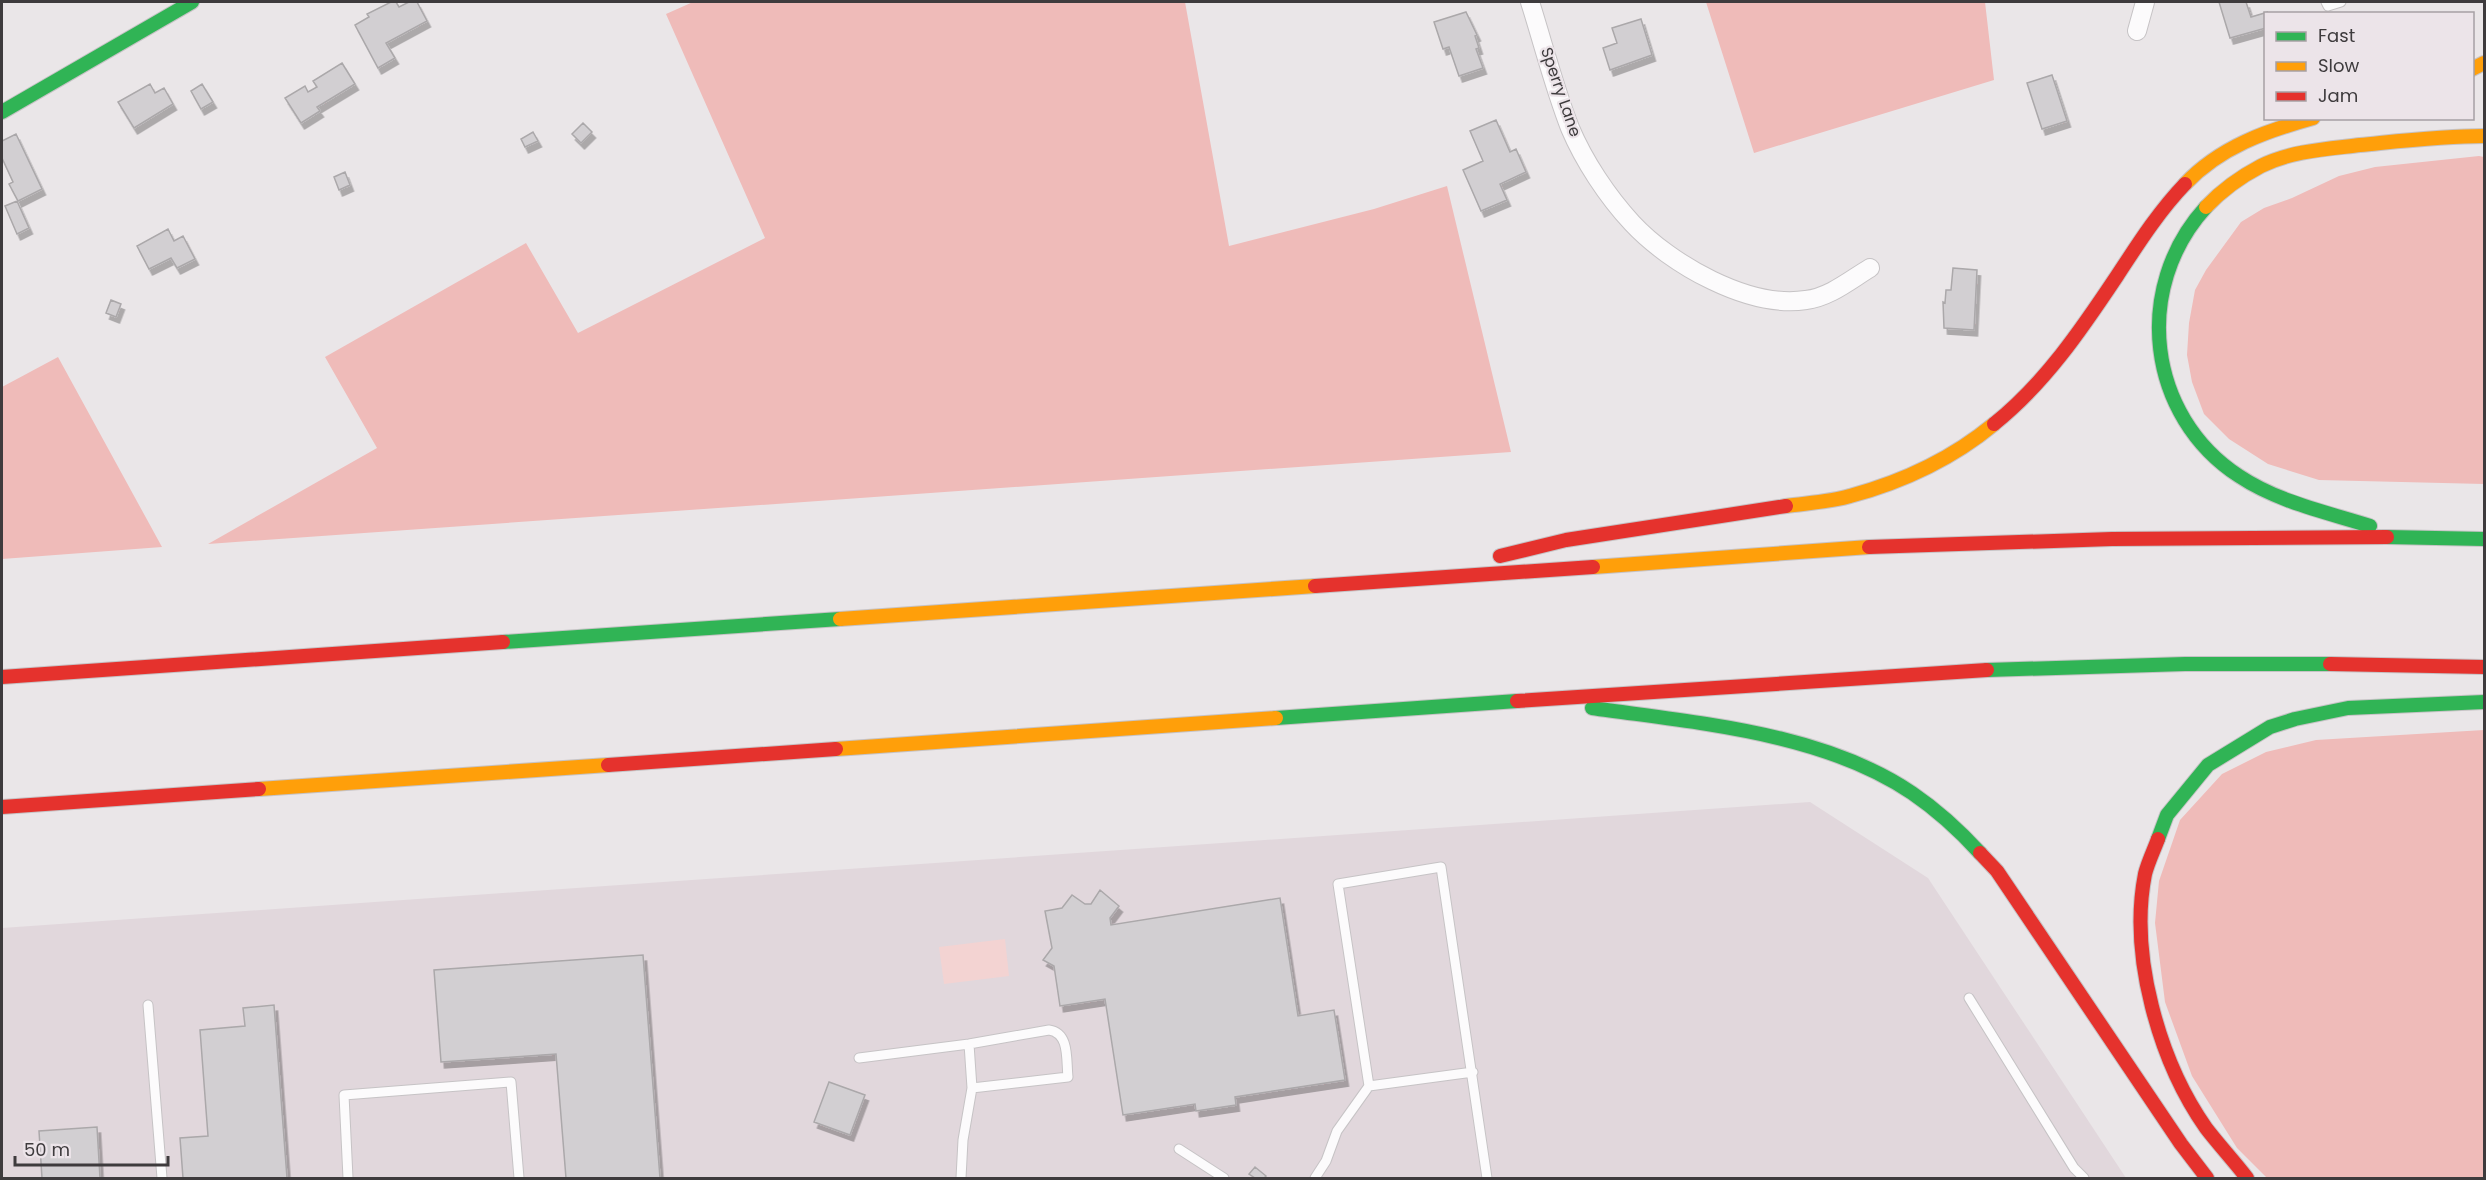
<svg xmlns="http://www.w3.org/2000/svg" width="2486" height="1180" viewBox="0 0 2486 1180" font-family="Poppins,sans-serif">
<defs>
<filter id="shadow"><feDropShadow dx="3.5" dy="6" stdDeviation="0" flood-color="#0004"/></filter>
</defs>
<rect width="100%" height="100%" fill="#eae6e8"/>
<path fill="#e1d7dc" d="M1810,802L1928,878L2126,1178H2V928Z"/>
<path fill="#f3d3d2" d="M1005,939L1009,976L944,984L939,947Z"/>
<path fill="#efbbb9" d="M693,2H1185L1229,246L1374,209L1447,186L1511,452L208,544L377,448L325,357L526,243L578,333L765,238L666,14Z
M1706,2H1985L1994,80L1754,153Z
M2479,156L2484,157V484L2319,480L2268,464L2229,439L2204,414L2192,382L2187,355L2189,323L2195,290L2206,270L2241,222L2264,208L2292,198L2339,176L2375,167Z
M58,357L162,547L2,559V387Z
M2484,730V1178H2267L2237,1148L2192,1076L2165,1002L2155,923L2159,881L2180,820L2222,774L2266,752L2316,740Z"/>
<path fill="#d2cfd2" stroke="#aba8aa" stroke-width="1.5" filter="url(#shadow)" d="M391,2H396L399,7L409,2H417L427,21L386,43L395,58L378,68L355,25L369,17L367,14Z
M2219,2H2246L2251,17L2268,12L2266,14V28L2230,38Z
M1466,12L1477,35L1475,36L1479,48L1476,49L1483,68L1459,76L1449,47L1443,49L1434,22Z
M1641,19L1652,55L1610,70L1603,48L1617,43L1612,28Z
M342,63L355,84L317,107L320,111L301,123L285,98L305,86L308,92L317,87L313,81Z
M2052,75L2067,121L2042,129L2027,83Z
M150,84L155,93L164,88L173,104L134,128L118,102Z
M202,84L213,102L201,109L191,91Z
M1496,120L1510,152L1516,149L1526,172L1500,184L1507,200L1481,211L1463,170L1483,161L1470,131Z
M583,123L592,132L581,143L572,134Z
M533,132L538,141L525,147L521,139Z
M16,134L42,189L18,201L9,184L13,182L2,158V141Z
M345,172L350,185L339,190L334,177Z
M17,201L29,228L17,234L5,206Z
M168,229L174,241L183,236L195,259L177,268L171,258L149,269L137,246Z
M1953,268L1977,270L1974,330L1944,328L1943,302L1945,303L1946,290H1951Z
M111,300L121,304L116,317L106,313Z
M1100,890L1119,906L1110,918L1111,925L1280,898L1298,1016L1334,1010L1345,1080L1235,1097L1236,1105L1196,1111L1195,1104L1123,1115L1105,999L1060,1006L1054,966L1043,960L1052,948L1045,911L1062,908L1072,895L1085,904H1091Z
M643,955L660,1178H566L556,1054L441,1062L434,970Z
M274,1005L287,1178H183L180,1138L208,1136L200,1030L245,1026L243,1008Z
M829,1082L865,1095L850,1135L814,1122Z
M97,1127L100,1178H42L39,1131Z
M1255,1167L1266,1176L1264,1178H1255L1249,1174Z"/>
<g fill="none" stroke-linecap="round" stroke-linejoin="round">
<defs>
<path id="lane" d="M2326,2L2328,6L2341,2
M1969,998L2074,1168L2084,1178
M148,1005L162,1178
M969,1044L972,1088
M859,1058L969,1044L1049,1030C1070,1033 1066,1060 1068,1077L972,1088L963,1140L961,1178
M1369,1086L1473,1072
M1179,1149L1224,1178
M348,1178L344,1095L511,1082L519,1178
M1315,1178L1326,1161L1337,1131L1369,1086L1338,884L1441,867L1487,1178"/>
<path id="street" d="M1530,2C1543,43 1554,87 1570,128C1584,161 1607,196 1632,223C1670,264 1749,309 1806,300C1830,297 1850,280 1870,268
M2137,31L2145,2"/>
<path id="fast" d="M2,112L192,2
M2206,207C2132,288 2147,416 2239,476C2278,502 2326,512 2370,526
M2387,537L2484,539
M503,642L840,619
M1987,670L2185,664H2330
M1592,708C1696,723 1822,732 1912,793C1937,810 1959,830 1980,853
M1276,718L1517,701
M2158,839L2167,815L2208,765L2270,727L2295,719L2348,708L2484,702"/>
<path id="slow" d="M2472,69L2484,63
M2185,184C2220,147 2266,131 2313,118
M2206,207C2222,190 2240,177 2261,166C2291,151 2327,149 2360,145C2401,141 2442,136 2484,136
M1786,506C1807,503 1830,502 1850,496C1902,482 1953,458 1994,424
M1593,567L1869,547
M840,619L1315,586
M836,749L1276,718
M259,789L608,765"/>
<path id="jam" d="M1994,424C2045,383 2081,330 2117,276C2138,244 2159,211 2185,184
M1869,547L2112,539L2387,537
M1500,556L1566,540L1786,506
M1315,586L1593,567
M2330,664L2484,667
M2,677L503,642
M1517,701L1987,670
M608,765L836,749
M2,807L259,789
M2158,839C2154,850 2148,862 2145,874C2129,955 2159,1061 2206,1128C2219,1145 2234,1161 2247,1178
M1980,853L1997,871L2181,1144L2207,1178"/>
</defs>
<use href="#lane" stroke="#c6c3c5" stroke-width="11"/>
<use href="#street" stroke="#c6c3c5" stroke-width="20"/>
<use href="#fast" stroke="#c6c3c5" stroke-width="16"/>
<use href="#slow" stroke="#c6c3c5" stroke-width="16"/>
<use href="#jam" stroke="#c6c3c5" stroke-width="16"/>
<use href="#lane" stroke="#fcfbfc" stroke-width="9"/>
<use href="#street" stroke="#fcfbfc" stroke-width="18"/>
<use href="#fast" stroke="#30b455" stroke-width="14"/>
<use href="#slow" stroke="#ff9f0a" stroke-width="14"/>
<use href="#jam" stroke="#e5322d" stroke-width="14"/>
</g>
<g text-anchor="middle" dominant-baseline="central" stroke-width="4.5" stroke-linejoin="round" paint-order="stroke">
<g font-size="16" fill="#3e3b3d" stroke="#ece4e9">
<text transform="translate(1561 92) rotate(71)">Sperry Lane</text>
</g>
</g>
<rect width="2486" height="1180" fill="none" stroke="#3e3b3d" stroke-width="6"/>
<rect x="2264" y="12" width="210" height="108" fill="#ece4e9" stroke="#a6a0a4" stroke-width="1.5"/>
<rect x="2276" y="32" width="30" height="9" fill="#30b455" stroke="#a6a0a4" stroke-width="1.5"/>
<text x="2318" y="42" font-size="18" fill="#3e3b3d">Fast</text>
<rect x="2276" y="62" width="30" height="9" fill="#ff9f0a" stroke="#a6a0a4" stroke-width="1.5"/>
<text x="2318" y="72" font-size="18" fill="#3e3b3d">Slow</text>
<rect x="2276" y="92" width="30" height="9" fill="#e5322d" stroke="#a6a0a4" stroke-width="1.5"/>
<text x="2318" y="102" font-size="18" fill="#3e3b3d">Jam</text>
<path d="M15 1156v9h153v-9" fill="none" stroke="#3e3b3d" stroke-width="3"/>
<text x="24" y="1156" font-size="18" fill="#3e3b3d" stroke="#ece4e9" stroke-width="4.5" paint-order="stroke">50 m</text>
</svg>
